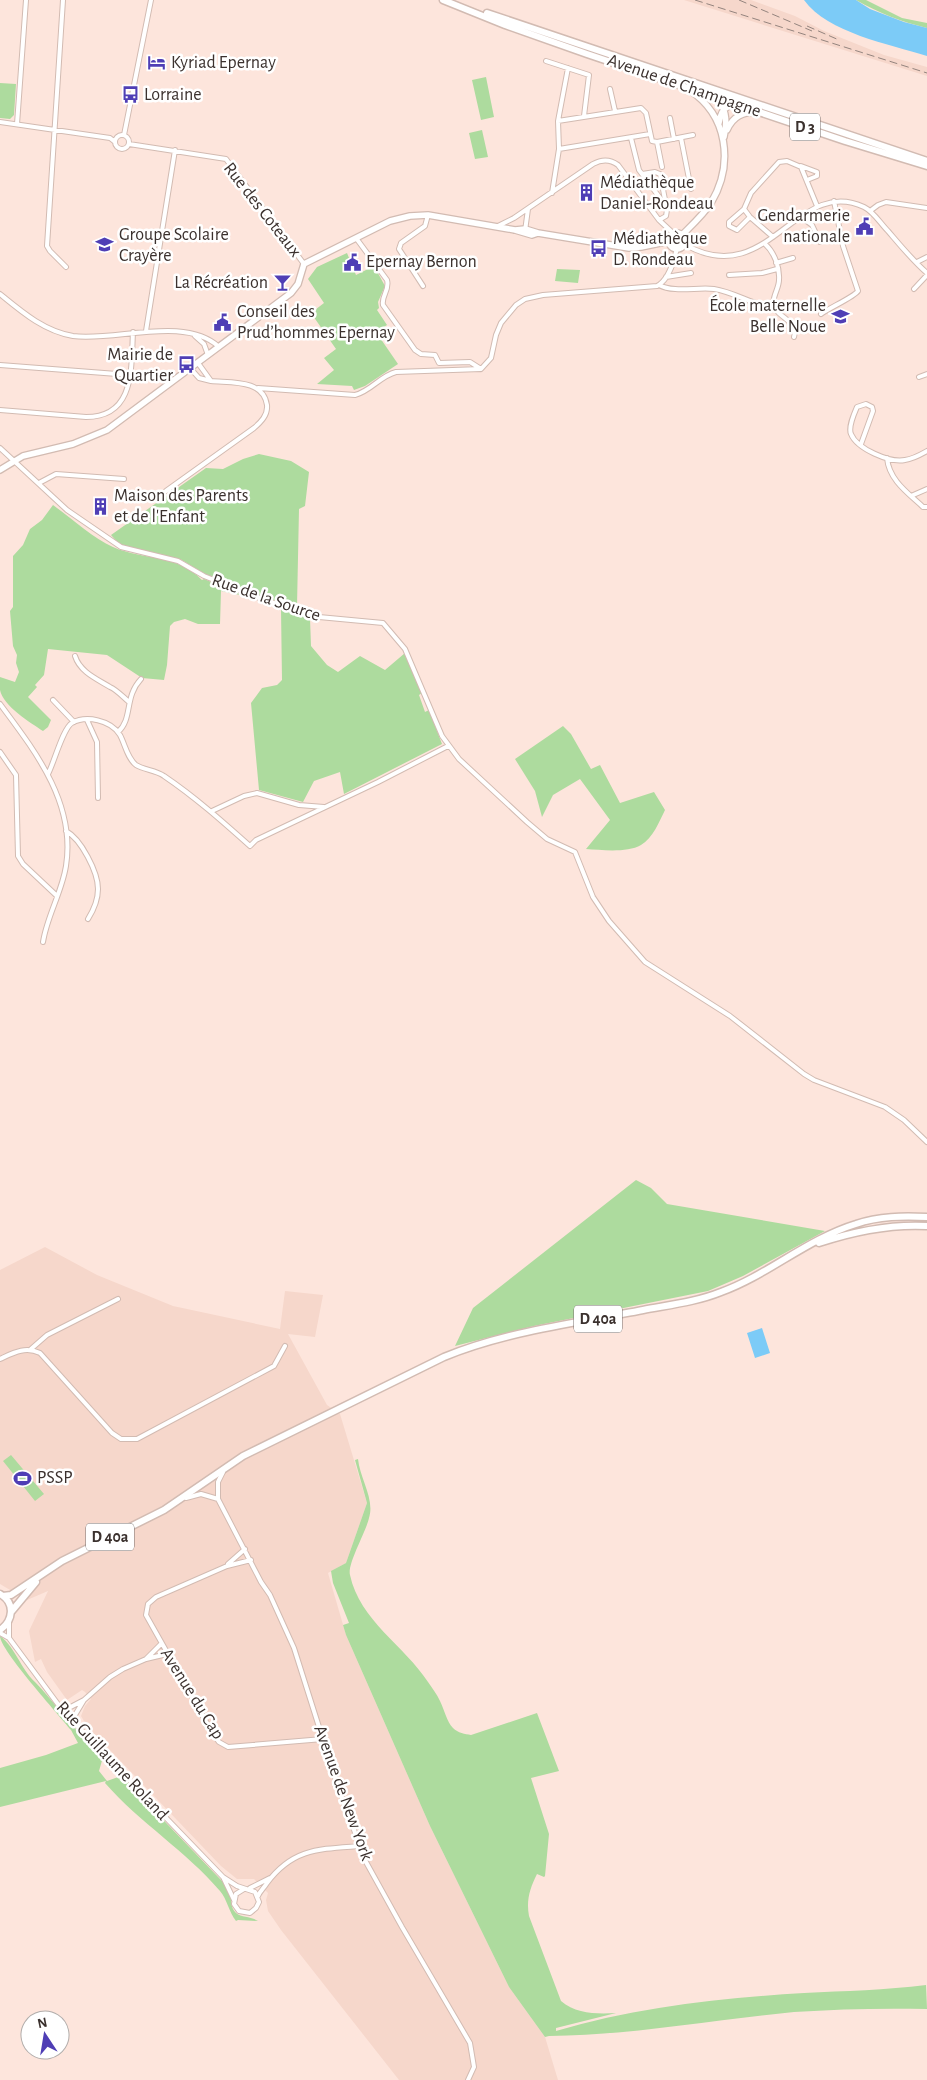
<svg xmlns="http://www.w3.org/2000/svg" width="927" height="2080" viewBox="0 0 927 2080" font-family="'Alegreya Sans',sans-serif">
<rect width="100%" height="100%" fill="#fde5dc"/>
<path fill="#f6d7cb" d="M684,0H751L795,16L824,31L884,55L927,67V76Z
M45,1247L97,1275L173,1306L280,1329L285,1291L323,1295L315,1337L288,1334L327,1405L340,1414L367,1503L346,1563L328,1573L346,1635L430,1826L509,1987L545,2037L558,2080H399L281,1930L268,1911L266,1900L268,1893L254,1879H237L221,1866L87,1726L81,1716L85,1706L91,1699L85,1692L82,1690L67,1700L47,1672L41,1659L35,1662L29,1631L48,1591L27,1600L0,1584V1270Z"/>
<path fill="#addb9e" d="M856,0H866L902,18L927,23V28C902,22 879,13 856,0Z
M486,77L494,117L481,120L472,80Z
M0,83L16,84L14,115L10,119L0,118Z
M482,130L488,157L475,159L469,133Z
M347,253L356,275L374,266L385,286L378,302L379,308L377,310L387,325L376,332L398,364L365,386L354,390L352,386L317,384L334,370L324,358L336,349L311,313L324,303L308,279L317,267Z
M557,269L580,270L578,283L555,281Z
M259,454L291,461L309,472L305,506L299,509L297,606L264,599L210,577L180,559L120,545L111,535L206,468L223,469L243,459Z
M53,505C71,518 93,538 113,547C145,561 176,553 202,580L204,579L245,596L221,591L220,624H198L185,619L174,622L170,626L167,665L164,680L142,678L107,655L48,649L44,675L35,685L37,687L28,697L51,720L48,727L43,731C31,723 3,706 0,690C0,686 0,681 0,677L15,682L19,672L16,663L17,655L13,646L10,611L13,607V556L23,545L30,529L42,520Z
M281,609L310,618L311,646L327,665L338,672L360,656L385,670L405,653L422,693L419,695L425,712L429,710L442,744L344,794L340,772L314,781L303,802L259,790L251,703L262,688L277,685L282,680Z
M563,726L571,734L591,769L600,765L620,803L654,792L665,810C659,822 653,838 641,845C627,853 602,850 586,849L610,820L580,779L553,795L542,817L535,791L515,759Z
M636,1180L651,1188L667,1204L825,1231L743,1276L708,1291L534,1326L455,1346L473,1308Z
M11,1455L44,1494L35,1501L3,1461Z
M358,1459C360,1479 375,1499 369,1518C366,1532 347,1564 350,1575C360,1621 404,1645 428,1682C432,1688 437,1694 440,1701C444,1709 447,1722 453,1728C458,1733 465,1734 471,1735L537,1713L559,1771L531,1778L549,1834L545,1876L544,1877L537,1874C530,1888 526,1900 529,1916L561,2001C576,2014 597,2014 616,2013L556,2028V2031C636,2007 721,1998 804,1993C845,1991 886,1990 926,1985L927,2009C883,2008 838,2009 794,2012C712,2020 632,2035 549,2036L545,2037L509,1987L430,1826L346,1635L343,1625L349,1623L333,1583L331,1571L346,1563L367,1503L355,1460Z
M0,1636C16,1648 20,1668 35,1682C44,1691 52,1701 60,1711C73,1727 88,1742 103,1757L99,1771L107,1781L121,1776L222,1881C225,1885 229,1889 230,1894C232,1901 230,1907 236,1913C242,1918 251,1916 258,1921L238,1920L236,1921C229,1912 227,1899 220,1891C186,1851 140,1823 105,1783L106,1781L0,1807V1768L46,1755L78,1743L71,1730C59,1715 0,1650 0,1636Z"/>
<path fill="#7ccbf7" d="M804,0H856L870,9L904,22L927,28V56C889,44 828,33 804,0Z
M762,1328L770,1353L755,1358L747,1333Z"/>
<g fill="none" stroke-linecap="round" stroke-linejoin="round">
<defs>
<path id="street" d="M63,0L47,246L50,251L66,267
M546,61L589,75L584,116
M610,89L615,111
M670,118L674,139
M558,121L641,108L646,113L652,141L657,142L662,167
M0,122L110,138L115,142
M17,124L26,0
M124,135L151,0
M115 142a7 7 0 1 1 14 0a7 7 0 1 1-14 0Z
M631,138L639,170L666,206
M681,138L691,189
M657,142L693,135
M129,144L226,159L304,264
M559,149L650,134
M801,166L817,172V176L807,180
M642,174L655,172L660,174L667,210L666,216L659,220
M552,193L559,149L558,121L568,68
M744,209L729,222V226L737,230L750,217
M870,211L878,205L886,202L927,208
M801,217L812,225L820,242
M498,226L514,218L593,164C602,159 610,159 618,165L659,220L674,234
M525,231L528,209
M773,237L750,217L744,209L751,193L779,162L787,161L801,167L817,206
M356,238L387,280C390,290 381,296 383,305L415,350L421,354L435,355L439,363L470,362L481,369
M684,244C768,293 796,175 864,207C874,212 880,223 888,231C900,245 913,261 927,273
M765,244C774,252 780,267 779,280C779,290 769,300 776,310C783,319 798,323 794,337
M917,262L927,257
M776,263L793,258
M729,275L762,273L777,269
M666,277L691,273
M659,285C674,293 697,287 714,289C735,292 754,306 775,308
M423,286L399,249L401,243L425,226L428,215
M914,289L927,275
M0,294C22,312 44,331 73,336C115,342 184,315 219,347
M821,314C829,308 854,297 858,291L843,246L834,201
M146,331L175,150
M195,336L204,344L208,355
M0,365L130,375
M190,368L199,378L211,381L198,363
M919,377L927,374
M258,388L355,395C371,391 380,376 396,372L481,369L491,358L496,335L501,323L516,305L525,299L543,295L657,286C669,280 674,261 677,248
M0,410L86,417C135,417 131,369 133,332
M861,444L873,411L872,407L866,404L857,407C854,414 848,427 851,434C857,449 890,463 905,460C913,459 920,455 927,451
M0,448L67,510L121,547L178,561L204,576L264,600L319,617L383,623L405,649L442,736L459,759L527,822L547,839L575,852L593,897L609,921L645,962L730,1016L804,1074L814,1080L885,1107L904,1120L927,1142
M887,458C889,480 908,493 923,507H927
M39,483L56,474L124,479
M166,491L254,428C261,422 268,415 267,405C263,379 231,383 211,381
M911,496L927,489
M75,656C80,672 97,679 110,687C117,690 123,697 129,702
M53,700L74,722
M0,704C35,751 76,803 66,866C62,892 47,916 43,942
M87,720L97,742L98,798
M118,732C133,719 124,697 141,679
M0,752L16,775L18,856L23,864L57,896
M48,774C54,763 63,728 72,723C86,715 111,720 120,735C125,744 127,758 136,765C144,770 156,770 164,776C195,797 222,821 250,846L256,840L378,782L448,746
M212,811L244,796L257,793L299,805L324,807
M66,831C81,839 98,872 98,889C98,899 93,911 88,919
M31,1349L47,1335L118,1299
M0,1359C13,1353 25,1346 40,1353L112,1433L121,1439H137L274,1366L285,1346
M186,1498L201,1494L218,1499V1482L223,1472
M218,1499L261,1582L270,1595L294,1648L338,1787L366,1862L402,1927L470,2043L474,2067L468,2080
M251,1560L227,1566L156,1597L148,1604L146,1615L213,1734L219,1742L228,1747L323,1739
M228,1564L245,1549
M0,1633L9,1638V1621
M9,1638L63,1711L223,1877L234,1900
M146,1659L161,1644
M63,1711L84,1700L110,1677L123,1669L146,1659L167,1654
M72,1720L84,1700
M223,1877L237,1886L255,1892L259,1902L256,1908L250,1913L239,1911L234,1904L236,1894L244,1889
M250,1888L270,1878
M258,1896C260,1891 264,1888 267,1883C293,1848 320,1849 360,1846"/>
<path id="secondary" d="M698,86C721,98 730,110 724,137
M719,123C721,105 734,101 750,103
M727,130C733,116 743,112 757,112
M515,230L525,229L538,233L629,248L641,247L670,241
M669 241a8 8 0 1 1 16 0a8 8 0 1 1-16 0Z
M682,235C692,225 703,215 711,203C734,164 728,115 689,90
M0,470L23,456L73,444L107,430L291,293L298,284L304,264L390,221L410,216L428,215L515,230L532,235L538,233"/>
<path id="primary" d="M443,0L505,25L587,54L845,141L927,166
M487,13L927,161
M819,1243C855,1231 890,1224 927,1226
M3,1596L11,1595L62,1561L164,1510L243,1456L444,1357C507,1331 577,1323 643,1310C669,1305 696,1302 721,1292C768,1275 807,1239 856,1224C879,1216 903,1216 927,1217
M11,1612L36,1582
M0,1630C13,1621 16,1603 0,1594"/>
</defs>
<use href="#street" stroke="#d2bbb2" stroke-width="6"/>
<use href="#secondary" stroke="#d2bbb2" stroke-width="8"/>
<use href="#primary" stroke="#d2bbb2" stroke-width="9"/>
<use href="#street" stroke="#fff" stroke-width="4"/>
<use href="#secondary" stroke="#fff" stroke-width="5.5"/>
<use href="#primary" stroke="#fff" stroke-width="6"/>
<path stroke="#94847e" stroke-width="1" stroke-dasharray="8 4" stroke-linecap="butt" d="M695,0L927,73
M739,0L812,31
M807,26L839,40"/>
</g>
<defs>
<symbol id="hotel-bare" viewBox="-9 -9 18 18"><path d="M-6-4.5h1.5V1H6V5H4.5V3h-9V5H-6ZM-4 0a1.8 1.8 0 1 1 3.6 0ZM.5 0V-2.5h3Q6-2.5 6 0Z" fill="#4f3eb5" stroke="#fff" stroke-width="2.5" paint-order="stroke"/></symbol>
<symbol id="bus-bare" viewBox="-9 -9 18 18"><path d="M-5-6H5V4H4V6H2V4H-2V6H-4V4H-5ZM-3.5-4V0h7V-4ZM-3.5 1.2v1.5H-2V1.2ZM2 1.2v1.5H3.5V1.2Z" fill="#4f3eb5" stroke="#fff" stroke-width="2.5" paint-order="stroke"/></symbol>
<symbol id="building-bare" viewBox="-9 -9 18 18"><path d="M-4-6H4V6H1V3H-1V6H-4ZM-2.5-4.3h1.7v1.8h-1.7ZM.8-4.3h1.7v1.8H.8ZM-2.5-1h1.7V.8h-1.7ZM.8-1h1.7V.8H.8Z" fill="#4f3eb5" stroke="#fff" stroke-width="2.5" paint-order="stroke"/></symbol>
<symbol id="civic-bare" viewBox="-9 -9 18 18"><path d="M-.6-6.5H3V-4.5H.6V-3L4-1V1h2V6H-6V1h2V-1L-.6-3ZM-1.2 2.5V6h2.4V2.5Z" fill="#4f3eb5" stroke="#fff" stroke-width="2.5" paint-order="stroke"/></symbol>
<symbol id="school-bare" viewBox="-9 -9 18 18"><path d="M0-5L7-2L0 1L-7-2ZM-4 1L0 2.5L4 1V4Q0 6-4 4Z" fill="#4f3eb5" stroke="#fff" stroke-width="2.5" paint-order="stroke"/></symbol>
<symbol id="bar-bare" viewBox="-9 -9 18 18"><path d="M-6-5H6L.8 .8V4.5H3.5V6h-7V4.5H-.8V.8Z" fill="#4f3eb5" stroke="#fff" stroke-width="2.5" paint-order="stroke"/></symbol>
<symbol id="stadium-bare" viewBox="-9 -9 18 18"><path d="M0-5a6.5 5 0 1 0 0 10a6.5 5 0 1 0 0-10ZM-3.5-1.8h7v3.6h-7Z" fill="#4f3eb5" stroke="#fff" stroke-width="2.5" paint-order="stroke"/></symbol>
</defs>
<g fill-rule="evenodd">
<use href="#hotel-bare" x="144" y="50" width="25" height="25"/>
<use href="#bus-bare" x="118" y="82" width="25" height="25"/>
<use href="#building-bare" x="574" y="180" width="25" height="25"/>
<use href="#civic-bare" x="852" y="214" width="25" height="25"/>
<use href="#school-bare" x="92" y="232" width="25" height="25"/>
<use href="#bus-bare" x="586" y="236" width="25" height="25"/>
<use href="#civic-bare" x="340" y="250" width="25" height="25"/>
<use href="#bar-bare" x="270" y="270" width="25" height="25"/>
<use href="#school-bare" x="828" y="304" width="25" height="25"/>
<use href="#civic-bare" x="210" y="310" width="25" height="25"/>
<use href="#bus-bare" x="174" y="352" width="25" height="25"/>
<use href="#building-bare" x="88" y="494" width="25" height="25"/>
<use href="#stadium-bare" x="10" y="1466" width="25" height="25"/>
</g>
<g text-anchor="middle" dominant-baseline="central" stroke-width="5" stroke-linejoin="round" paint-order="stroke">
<g fill="#fff" stroke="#766f6d" stroke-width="1">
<rect x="790" y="113.5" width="30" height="27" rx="4"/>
<rect x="574" y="1305.5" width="48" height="27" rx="4"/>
<rect x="86" y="1523.5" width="48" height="27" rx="4"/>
</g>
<g font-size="16" font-weight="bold" fill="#3b312e">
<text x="805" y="127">D 3</text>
<text x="598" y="1319">D 40a</text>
<text x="110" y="1537">D 40a</text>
</g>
<g font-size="18" fill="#3b312e" stroke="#fff" text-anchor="start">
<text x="171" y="63">Kyriad Epernay</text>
<text x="144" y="95">Lorraine</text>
<text x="600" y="183">Médiathèque<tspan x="600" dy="21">Daniel-Rondeau</tspan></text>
<text x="850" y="216" text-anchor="end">Gendarmerie<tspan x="850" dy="21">nationale</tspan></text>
<text x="119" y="235">Groupe Scolaire<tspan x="119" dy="21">Crayère</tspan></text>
<text x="613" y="239">Médiathèque<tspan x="613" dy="21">D. Rondeau</tspan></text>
<text x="366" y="262">Epernay Bernon</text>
<text x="268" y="283" text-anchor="end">La Récréation</text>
<text x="826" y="306" text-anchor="end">École maternelle<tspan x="826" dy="21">Belle Noue</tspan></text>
<text x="237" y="312">Conseil des<tspan x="237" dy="21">Prud’hommes Epernay</tspan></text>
<text x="173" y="355" text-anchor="end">Mairie de<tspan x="173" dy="21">Quartier</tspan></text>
<text x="114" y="496">Maison des Parents<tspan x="114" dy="21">et de l'Enfant</tspan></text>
<text x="37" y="1478">PSSP</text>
</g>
<g font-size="18" fill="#3b312e" stroke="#fff">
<text transform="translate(684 86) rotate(19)">Avenue de Champagne</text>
<text transform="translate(262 210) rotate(52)">Rue des Coteaux</text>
<text transform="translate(266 598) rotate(19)">Rue de la Source</text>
<text transform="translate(192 1694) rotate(58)">Avenue du Cap</text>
<text transform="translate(112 1761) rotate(47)">Rue Guillaume Roland</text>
<text transform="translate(343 1793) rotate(70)">Avenue de New York</text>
</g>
</g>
<g transform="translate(45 2035) rotate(348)"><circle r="24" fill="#ffffff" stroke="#b1adab"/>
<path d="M0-4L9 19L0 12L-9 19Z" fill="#4f3eb5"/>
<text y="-8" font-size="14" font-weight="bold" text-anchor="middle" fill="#3b312e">N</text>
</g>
</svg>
